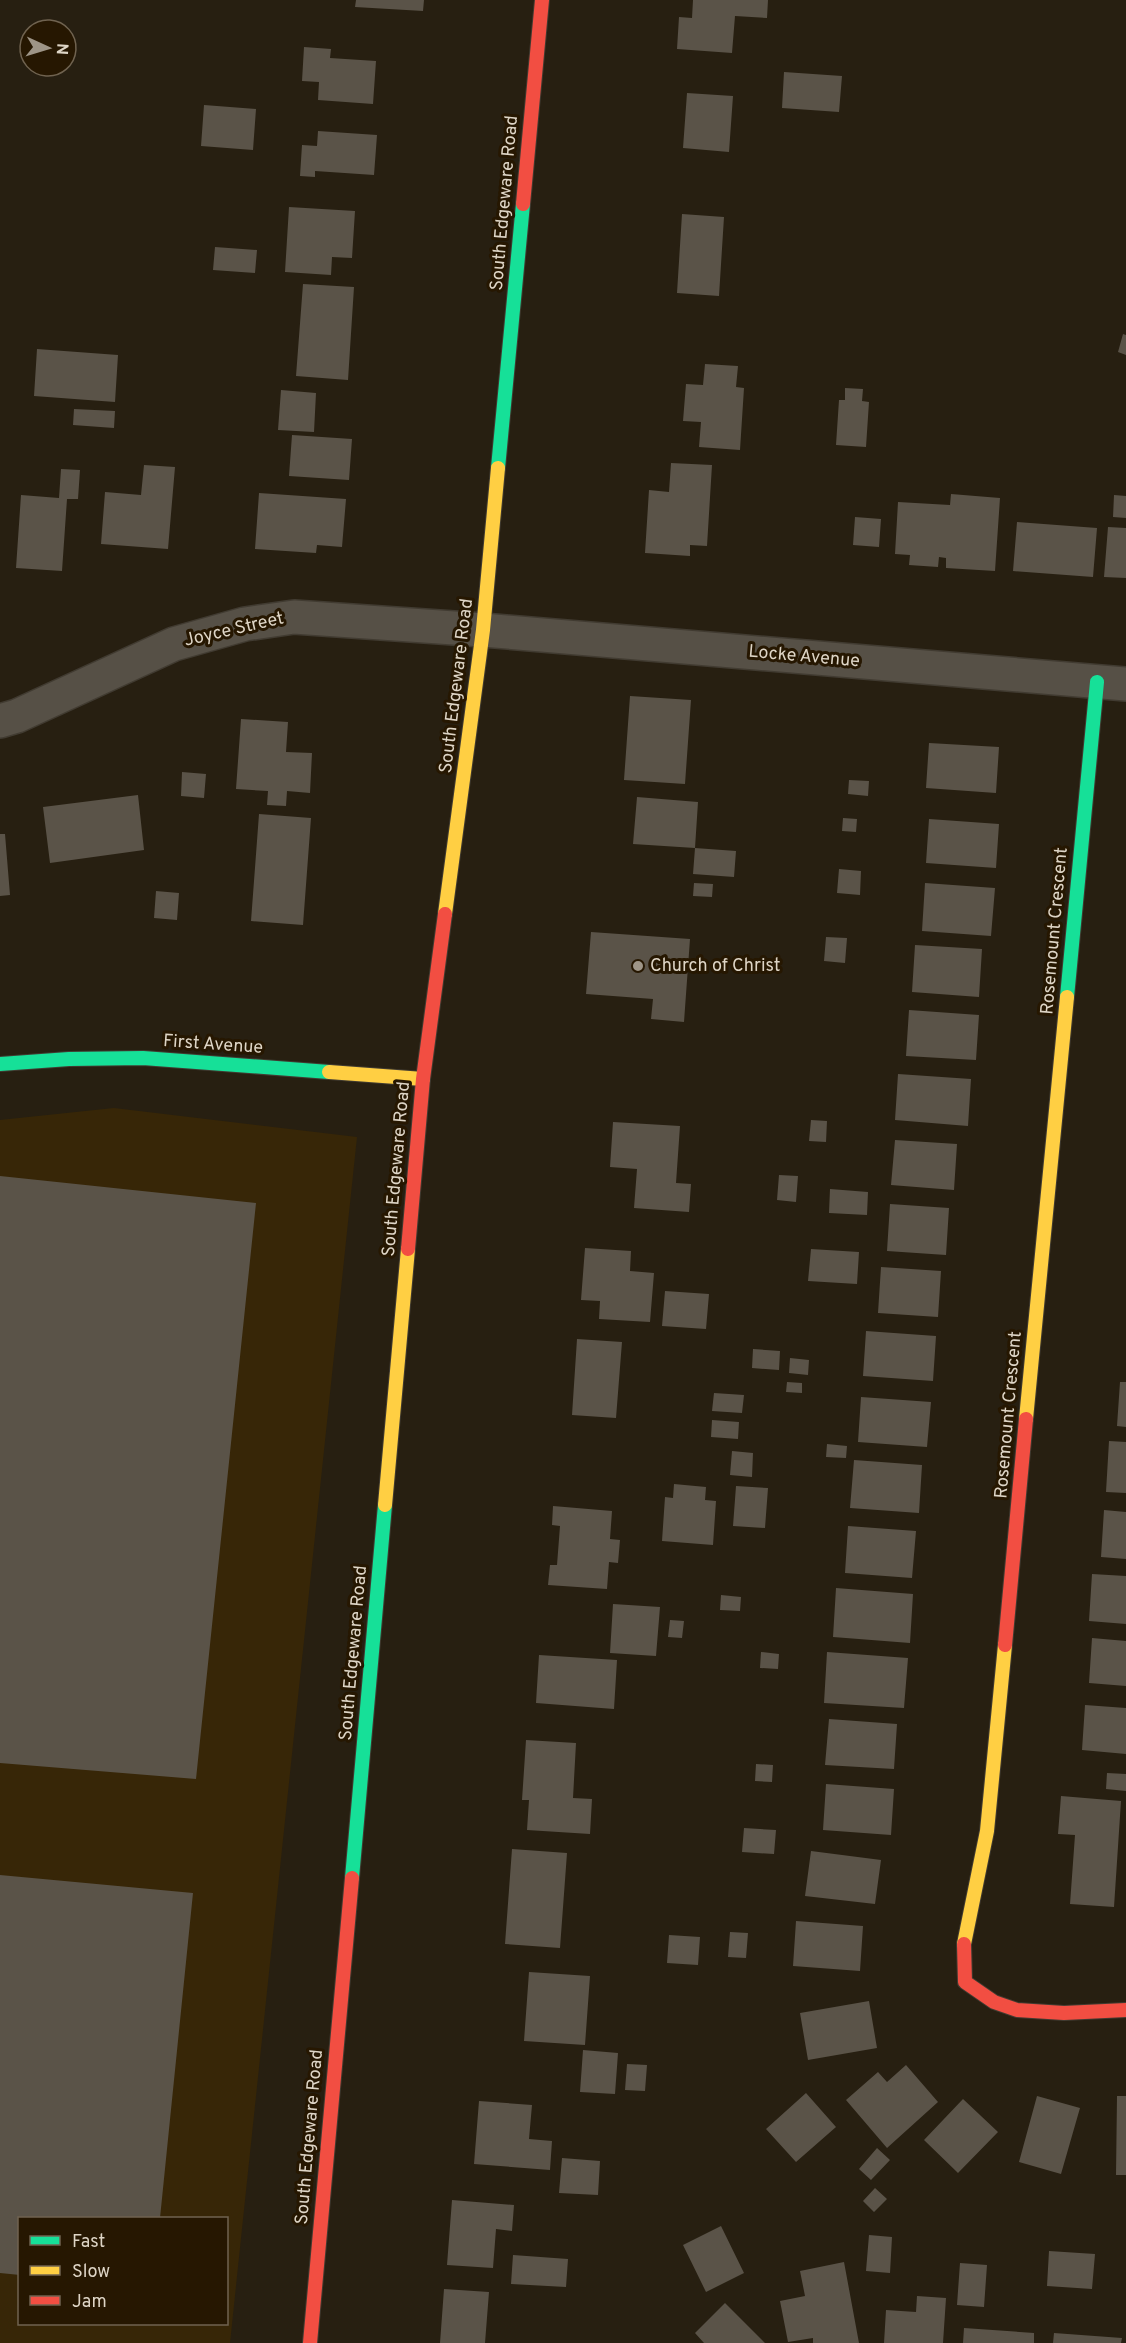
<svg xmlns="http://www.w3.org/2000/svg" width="1126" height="2343" viewBox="0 0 1126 2343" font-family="Overpass,sans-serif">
<rect width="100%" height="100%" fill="#271f11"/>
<path fill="#372607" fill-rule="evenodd" d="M114,1108L357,1137L230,2343H0V1120ZM20,2218H226V2324H20Z"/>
<path fill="#5a5348" d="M356,0H424L423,11L355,7Z
M693,0H768L767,18L735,16L732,53L677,49L679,17L692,18Z
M304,47L331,49L330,58L376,61L373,104L318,100L319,82L302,81Z
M784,72L842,76L839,112L782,108Z
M687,93L733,96L729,152L683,148Z
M204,105L256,109L253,150L201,146Z
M318,131L377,135L374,175L315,171V177L300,176L302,145L317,146Z
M289,207L355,211L352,258L332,257L331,275L285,272Z
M682,214L724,217L719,296L677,293Z
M215,247L257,250L255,273L213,270Z
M303,284L354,287L348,380L296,376Z
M1123,334L1126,335V355L1118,352Z
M37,349L118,355L115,402L34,396Z
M705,364L738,366L736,387L744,388L740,450L699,447L701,422L683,421L686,384L703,385Z
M845,388L863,389L862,401L869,402L866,447L836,445L839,400H845Z
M281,390L316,393L314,432L278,430Z
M74,409L115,411L114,428L73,425Z
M292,435L352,439L349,480L289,476Z
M671,463L712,465L707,546L690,545V556L645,553L649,490L669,492Z
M144,465L175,467L168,549L101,544L105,492L141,495Z
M61,469L80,470L78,499H67L62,571L16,568L21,495L59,498Z
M259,493L346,499L342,547L317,545L316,553L255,549Z
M951,494L1000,498L995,571L946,568V558L939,557L938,567L909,565L910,555L895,554L898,502L950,505Z
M1114,495L1126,496V518L1113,517Z
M855,517L881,519L879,547L853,545Z
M1017,522L1097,528L1093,577L1013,571Z
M1108,527L1126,528V578L1104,577Z
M630,696L691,700L685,784L624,780Z
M241,719L288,722L286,752L312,753L310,793L287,791L286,806L267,805L268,791L236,789Z
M929,743L999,747L996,793L926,788Z
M182,772L206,774L204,798L181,796Z
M849,780L869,781L868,796L848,794Z
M138,795L144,850L50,863L43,807Z
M637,797L698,802L695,848L633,844Z
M259,814L311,818L303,925L251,921Z
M843,818L857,819L856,832L842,831Z
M929,819L999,824L996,868L926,863Z
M0,834H5L10,895L0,896Z
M695,848L736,851L734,877L693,874Z
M839,869L861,871L860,895L837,893Z
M694,883L713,884L712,897L693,896Z
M925,883L995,888L991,936L922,931Z
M156,891L179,893L177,920L154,918Z
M591,932L690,939L684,1022L651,1019L653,999L586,994Z
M826,937L847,938L845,963L824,961Z
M915,945L982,949L979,997L912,992Z
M909,1010L979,1015L976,1060L906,1056Z
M898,1074L971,1079L968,1126L895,1120Z
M811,1120L827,1121L826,1142L809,1141Z
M613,1122L680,1126L676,1183L691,1184L689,1212L634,1208L637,1169L610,1167Z
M895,1140L957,1144L954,1190L891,1185Z
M779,1175L798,1176L796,1202L777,1200Z
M0,1176L256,1203L196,1779L0,1763Z
M830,1189L868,1192L867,1215L829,1213Z
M890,1204L949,1208L946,1255L887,1251Z
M585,1248L631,1251L630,1271L654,1273L650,1322L599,1319L600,1301L581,1300Z
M811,1249L859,1252L857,1284L808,1281Z
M881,1267L941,1271L938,1317L878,1313Z
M665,1291L709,1294L706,1329L662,1326Z
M866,1331L936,1336L933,1381L863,1376Z
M577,1339L622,1342L616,1418L572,1415Z
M753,1349L780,1351L779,1370L752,1368Z
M790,1358L809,1360L808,1375L789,1373Z
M787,1382L802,1383V1393L786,1392Z
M1120,1382H1126V1427L1117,1426Z
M714,1393L744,1395L742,1413L712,1411Z
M861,1397L931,1402L927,1447L858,1442Z
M712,1420L739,1422L738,1439L711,1437Z
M1109,1441L1126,1442V1493L1106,1492Z
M827,1444L847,1446L846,1458L826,1457Z
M732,1451L753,1453L752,1477L730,1475Z
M854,1460L922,1465L919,1513L850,1508Z
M674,1484L706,1487L705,1500L716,1501L713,1545L662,1541L665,1497L673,1498Z
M736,1486L768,1488L765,1528L733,1526Z
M553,1506L612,1511L610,1539L620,1540L618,1563L609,1562L607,1589L548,1585L550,1565H557L560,1526L552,1525Z
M1104,1510L1126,1512V1559L1101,1557Z
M848,1526L916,1531L912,1578L845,1573Z
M1092,1574L1126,1576V1624L1089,1621Z
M836,1588L913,1594L910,1643L833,1637Z
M721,1595L741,1597L740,1611L720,1610Z
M613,1604L660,1607L656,1656L610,1653Z
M670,1620L684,1621L682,1638L668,1637Z
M1092,1638L1126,1641V1686L1089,1683Z
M761,1652L779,1654L778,1669L760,1668Z
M827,1652L908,1658L904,1708L824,1703Z
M539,1655L617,1660L614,1709L536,1703Z
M1085,1705L1126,1708V1754L1082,1750Z
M829,1719L897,1724L894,1769L825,1765Z
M526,1740L576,1743L573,1798L592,1799L590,1834L527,1830L529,1800H522Z
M756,1764L773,1765L772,1782L755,1781Z
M1107,1773L1126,1774V1791L1106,1789Z
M826,1784L894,1789L891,1835L823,1830Z
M1061,1796L1121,1801L1114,1907L1070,1904L1075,1835L1058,1834Z
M744,1828L776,1830L774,1854L742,1852Z
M512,1849L567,1853L560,1948L505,1944Z
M811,1851L881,1860L875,1904L805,1896Z
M0,1875L193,1893L160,2218H20V2275L0,2273Z
M796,1921L863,1926L860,1971L793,1966Z
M730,1932L748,1933L746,1958L728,1957Z
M669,1935L700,1937L698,1965L667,1963Z
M529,1972L590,1976L585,2045L524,2041Z
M869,2001L877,2048L808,2060L800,2013Z
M583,2050L618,2053L615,2094L580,2092Z
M627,2064L647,2065L645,2091L625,2090Z
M906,2065L938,2102L887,2148L846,2100L878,2072L887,2082Z
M806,2093L836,2127L796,2162L766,2129Z
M1037,2096L1080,2108L1061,2174L1019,2162Z
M1117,2096H1126V2175H1116Z
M963,2099L998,2132L958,2173L924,2140Z
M479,2101L532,2105L529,2139L552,2141L550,2170L474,2164Z
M877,2148L890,2160L871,2180L859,2169Z
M562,2158L600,2161L598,2195L559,2193Z
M875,2188L887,2199L874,2212L863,2201Z
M452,2200L514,2205L512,2231L496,2229L493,2268L447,2265Z
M721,2226L744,2273L706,2292L683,2245Z
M869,2235L892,2237L890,2273L866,2271Z
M1049,2251L1095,2254L1092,2289L1047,2286Z
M513,2255L568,2259L566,2287L511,2284Z
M844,2262L859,2343H813V2338L788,2342L780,2301L805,2296L800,2271Z
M960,2263L987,2265L984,2307L957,2305Z
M444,2289L489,2292L485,2343H440Z
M917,2296L946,2298L943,2343H884L886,2310L916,2312Z
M725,2303L765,2343H704L695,2333Z
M964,2328L1034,2333V2343H963Z
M1054,2333L1122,2338L1121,2343H1053Z"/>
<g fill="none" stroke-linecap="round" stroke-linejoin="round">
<defs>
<path id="street" d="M0,721L17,716L174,644L245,624L294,617L483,630L1126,684"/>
<path id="fast" d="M498,468L523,204
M1067,997L1097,682
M0,1064L69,1059L143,1058L329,1072
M352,1878L385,1505"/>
<path id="slow" d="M445,914L483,630L498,468
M329,1072L423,1079
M1026,1419L1067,997
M385,1505L408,1249
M964,1944L987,1831L1005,1645"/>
<path id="jam" d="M523,204L542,0
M408,1249L423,1079L445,914
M1005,1645L1026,1419
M964,1944L965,1982L994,2002L1017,2010L1064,2013L1126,2010
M310,2343L352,1878"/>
</defs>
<use href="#street" stroke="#413b31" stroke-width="36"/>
<use href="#fast" stroke="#413b31" stroke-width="16"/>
<use href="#slow" stroke="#413b31" stroke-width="16"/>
<use href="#jam" stroke="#413b31" stroke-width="16"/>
<use href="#street" stroke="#565046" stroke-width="33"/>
<use href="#fast" stroke="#16e098" stroke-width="14"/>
<use href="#slow" stroke="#ffcf43" stroke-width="14"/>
<use href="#jam" stroke="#f24e42" stroke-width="14"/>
</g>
<circle fill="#9e9587" stroke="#261701" stroke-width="2" cx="638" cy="966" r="6"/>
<g text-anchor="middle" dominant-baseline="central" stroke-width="6" stroke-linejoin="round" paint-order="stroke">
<g font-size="18" fill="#ded5c6" stroke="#261701">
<text transform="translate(505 203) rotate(-85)">South Edgeware Road</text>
<text transform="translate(234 630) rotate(-13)">Joyce Street</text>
<text transform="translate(804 657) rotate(5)">Locke Avenue</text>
<text transform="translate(457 686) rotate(-83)">South Edgeware Road</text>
<text transform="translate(1055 931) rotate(-85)">Rosemount Crescent</text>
<text transform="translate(213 1045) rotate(4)">First Avenue</text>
<text transform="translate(397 1169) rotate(-85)">South Edgeware Road</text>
<text transform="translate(1009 1415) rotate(-85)">Rosemount Crescent</text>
<text transform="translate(354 1653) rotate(-85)">South Edgeware Road</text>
<text transform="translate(310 2137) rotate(-85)">South Edgeware Road</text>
</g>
<g font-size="18" fill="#ded5c6" stroke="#261701" text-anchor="start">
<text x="650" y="966">Church of Christ</text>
</g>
</g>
<rect x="18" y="2217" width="210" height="108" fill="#261701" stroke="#706350" stroke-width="1.5"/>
<rect x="30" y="2236" width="30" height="9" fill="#16e098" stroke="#706350" stroke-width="1.5"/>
<text x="72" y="2247" font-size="18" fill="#ded5c6">Fast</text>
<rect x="30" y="2266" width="30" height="9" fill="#ffcf43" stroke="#706350" stroke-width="1.5"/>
<text x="72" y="2277" font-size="18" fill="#ded5c6">Slow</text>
<rect x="30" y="2296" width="30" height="9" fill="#f24e42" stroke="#706350" stroke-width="1.5"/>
<text x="72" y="2307" font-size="18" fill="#ded5c6">Jam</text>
<g transform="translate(48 48) rotate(94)"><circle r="28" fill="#261701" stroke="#706350" stroke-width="1.5"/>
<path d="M0-4.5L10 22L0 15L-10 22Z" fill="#9e9587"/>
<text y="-9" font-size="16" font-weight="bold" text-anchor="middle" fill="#ded5c6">N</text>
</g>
</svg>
